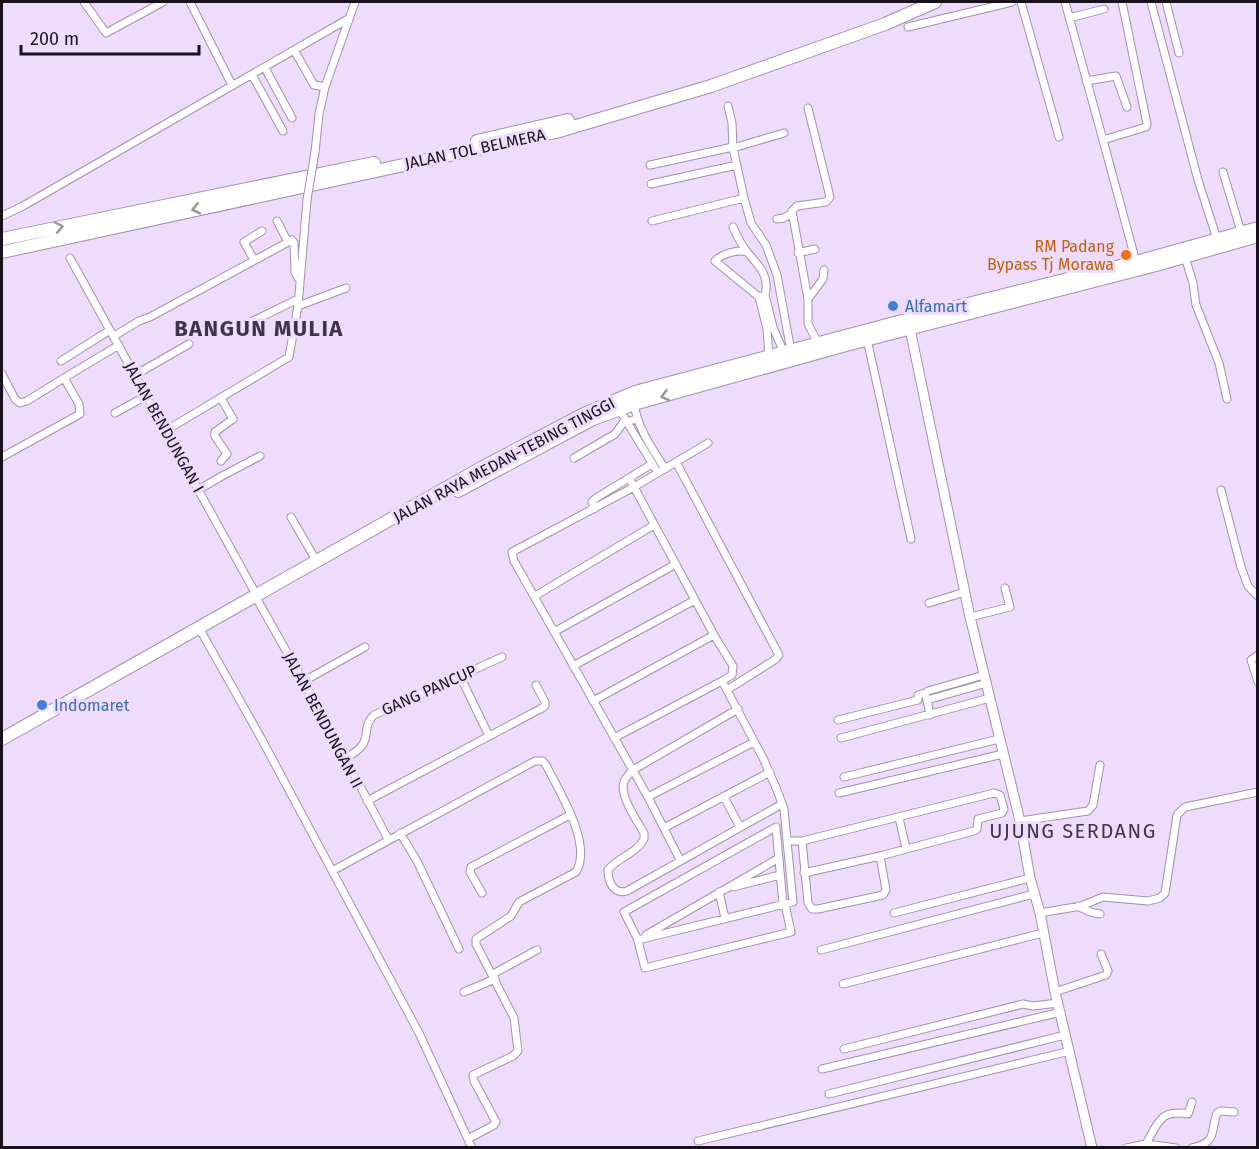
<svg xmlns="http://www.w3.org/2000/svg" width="1259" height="1149" viewBox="0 0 1259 1149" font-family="'Fira Sans',sans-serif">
<rect width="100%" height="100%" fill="#efdcfd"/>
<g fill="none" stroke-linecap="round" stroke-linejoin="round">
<defs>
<path id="street" d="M84,2L106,33L163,2
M190,2L232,85
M1021,2L1059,137
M1065,2L1103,140
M1122,2L1147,124L1146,127L1103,140L1136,262
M1151,2L1198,180L1217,239
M1166,2L1179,53
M1069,18L1104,9
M908,27L1012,2
M294,50L314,85L325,87
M265,68L292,118
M252,75L283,131
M1086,81L1116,76L1127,107
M728,106L732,123L733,148L744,198L751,223L766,245L777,275L791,351
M808,108L830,197L826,202L797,206L792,211L808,299V324L818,343
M733,148L784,133
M315,152L319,114L325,87L355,2
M650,165L733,147
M1223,172L1242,235
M651,184L737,165
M2,216L23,206L348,19
M777,219L784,218L792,213
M277,221L288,242
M652,221L744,198
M733,227C737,236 741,245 748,253C759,266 770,276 765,295L759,297
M747,252C738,249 721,254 715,261L759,297L767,329L769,357
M798,253L815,249
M1185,257L1193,283L1196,305L1219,363L1227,399
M70,258L257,596
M254,260L244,242L262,231
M765,295L773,327L784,353
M808,299L823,279L824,270
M298,306L346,288
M251,322L298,299
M114,336L139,321L150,317L292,240L294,243L295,272L298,278
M867,339L911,539
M61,361L110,330
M2,374L15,399L20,403L27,401L64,378
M135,375L189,344
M634,404C638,429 652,448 665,469
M619,409L655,468
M115,413L146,396
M165,431L289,357L298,306L307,200
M2,457L80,414L79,404L64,378L119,345
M574,458L615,434L623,423L636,419
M221,461L227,454L215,436V432L233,419L221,398
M676,462L779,655L776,659L727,690
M629,478L634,487L708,443
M198,490L222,476L260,456
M1221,490L1241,567L1248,586L1258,596
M594,509L592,502L596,498L652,464
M291,517L317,562
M535,596L654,525
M258,601L328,725L388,839
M929,603L965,592
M970,617L1010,607L1005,588
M554,632L676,564
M202,633L261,738L419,1033L472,1148
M1258,655L1251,660L1258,682
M573,666L695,600
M460,676L489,736
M304,681L365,647
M928,691L984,675
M593,701L714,635
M738,709L633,770C629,774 625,778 624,782C619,795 637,821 644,833V839C636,854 618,857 608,870C608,881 613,895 627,891L782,804
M930,715L927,700L987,683
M838,720L918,700V695L925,693L927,700
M614,738L722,681
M841,738L990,698
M345,758C378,742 358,730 374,715L502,657
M844,777L999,739
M839,793L1003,754
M648,797L754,742
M724,797L740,827
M367,801L542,708L545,706V702L536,685
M899,818L906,848
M1020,821L1088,811L1093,805L1100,765
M664,828L770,772
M400,833L417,861L459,949
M680,860L648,797L514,561L512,552L634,487L714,635L733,666L732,675L722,681L763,758L777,790L784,809L787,841H802L994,793L1000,795L1004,809L1002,813L978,819L977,829L974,831L880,856L886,890L883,895L818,909H812L808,903L802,841
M332,871L535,761H543L546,765C559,791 593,844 576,872L519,902L511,916L476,939V944L514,1018L518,1051L513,1056L473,1075L474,1081L496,1122L494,1125L468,1139
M804,873L880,856
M733,887L780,875
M719,892L725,918
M482,893L470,872L471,867L570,815
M1078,906L1090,912L1100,914
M894,913L1030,878
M1040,913L1081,906L1103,897L1148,901L1160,898L1165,893L1177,815L1185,807L1258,792
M646,935L779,858
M638,940L624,912L776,827L783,904
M638,940L793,902L787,841
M638,941L645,968L791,932L785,904
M821,950L1034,894
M493,974L537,950
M843,984L1043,933
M464,992L495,979
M1055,992L1106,975L1108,971L1101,954
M844,1049L1023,1004L1033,1006L1058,1003
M822,1069L1061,1012
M829,1094L1065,1035
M698,1141L1070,1051
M1146,1144C1158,1123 1160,1109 1188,1114L1192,1102
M1126,1148L1146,1144L1176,1148
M1192,1148C1218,1142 1210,1132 1217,1113L1221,1111L1234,1112"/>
<path id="secondary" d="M910,329L970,617L1020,821L1030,878L1040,913L1055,992L1092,1148"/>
<path id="highway" d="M477,141L568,120
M2,239L374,163
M2,252L556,132L711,86L885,24L935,2
M458,491L593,419L634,404L846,345L1156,265L1258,236
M2,739L483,467L584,414L635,392L932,313L1136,262L1258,228"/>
</defs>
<use href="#street" stroke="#a190ae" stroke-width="9"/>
<use href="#secondary" stroke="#a190ae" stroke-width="11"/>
<use href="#highway" stroke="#a190ae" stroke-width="14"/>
<use href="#street" stroke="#fff" stroke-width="7"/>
<use href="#secondary" stroke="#fff" stroke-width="9"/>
<use href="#highway" stroke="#fff" stroke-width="12"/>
<defs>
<path id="street-bridge" d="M307,200L315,152"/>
</defs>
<use href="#street-bridge" stroke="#a190ae" stroke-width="9" stroke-linecap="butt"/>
<use href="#street-bridge" stroke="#fff" stroke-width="7"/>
</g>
<defs><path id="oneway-chevron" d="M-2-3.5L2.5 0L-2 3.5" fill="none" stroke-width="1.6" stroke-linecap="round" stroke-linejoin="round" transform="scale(1.5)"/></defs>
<g stroke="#989499">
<use href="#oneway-chevron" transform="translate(196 209) rotate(167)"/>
<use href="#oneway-chevron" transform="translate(59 227) rotate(-12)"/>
<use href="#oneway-chevron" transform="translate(665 396) rotate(165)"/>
</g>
<circle fill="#e8710a" stroke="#efdcfd" stroke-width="2" cx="1126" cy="255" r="6"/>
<g fill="#3f7fe0" stroke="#efdcfd" stroke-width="2">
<circle cx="893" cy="306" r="6"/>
<circle cx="42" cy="705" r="6"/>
</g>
<g text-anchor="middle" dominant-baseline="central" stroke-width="6" stroke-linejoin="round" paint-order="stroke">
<g font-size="16" fill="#19121d" stroke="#efdcfd">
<text transform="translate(475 149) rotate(-12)">JALAN TOL BELMERA</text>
<text transform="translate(164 427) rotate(61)">JALAN BENDUNGAN I</text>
<text transform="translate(504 460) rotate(-28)">JALAN RAYA MEDAN-TEBING TINGGI</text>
<text transform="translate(429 690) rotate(-24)">GANG PANCUP</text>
<text transform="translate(323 720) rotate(62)">JALAN BENDUNGAN II</text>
</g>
<g font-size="16" fill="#c56008" stroke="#efdcfd" text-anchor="end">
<text x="1114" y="246">RM Padang<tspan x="1114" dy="18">Bypass Tj Morawa</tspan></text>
</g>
<g font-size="16" fill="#366cbe" stroke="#efdcfd" text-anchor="start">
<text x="905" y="306">Alfamart</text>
<text x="54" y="705">Indomaret</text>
</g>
<g font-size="20" letter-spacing="1.5" fill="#41324b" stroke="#efdcfd">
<text x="1073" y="831">UJUNG SERDANG</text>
</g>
<g font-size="22" font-weight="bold" letter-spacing="1.5" fill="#41324b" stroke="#efdcfd">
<text x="259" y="328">BANGUN MULIA</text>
</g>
</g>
<rect width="1259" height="1149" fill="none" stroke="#19121d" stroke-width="6"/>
<path d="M21 45v9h178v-9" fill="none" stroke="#19121d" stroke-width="3"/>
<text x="30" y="45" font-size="18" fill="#19121d" stroke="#efdcfd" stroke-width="4.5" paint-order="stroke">200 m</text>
</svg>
